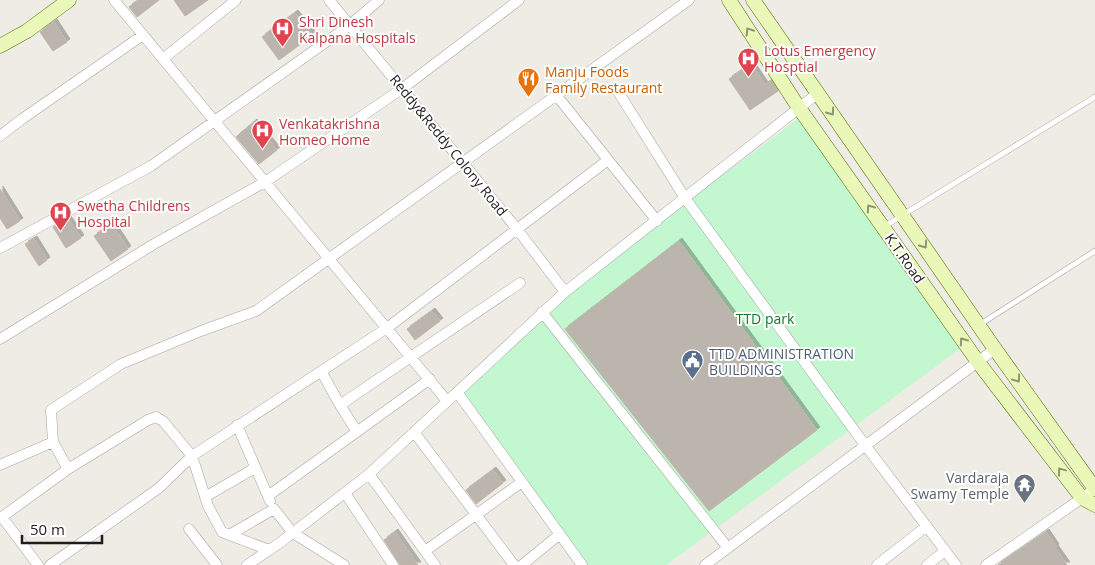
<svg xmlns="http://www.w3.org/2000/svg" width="1095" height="565" viewBox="0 0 1095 565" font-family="'Open Sans',sans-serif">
<defs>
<filter id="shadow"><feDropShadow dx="3" dy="-3" stdDeviation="0" flood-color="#0004"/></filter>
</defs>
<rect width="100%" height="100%" fill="#eeece4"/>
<path fill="#c2f7cf" d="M799,118L961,348L666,565H582L457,392L542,312Z"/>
<path fill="#bbb5ad" stroke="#bfb5a7" filter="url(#shadow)" d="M139,0H159L137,17L129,7Z
M174,0H208L185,16Z
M295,13L313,35L279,60L262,37Z
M54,22L67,42L53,51L40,32Z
M751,64L765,85L771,81L778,91L750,110L729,79Z
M254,122L277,150L259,164L236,137Z
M0,189L20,221L7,229L0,218Z
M68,219L81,238L66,248L53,227Z
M112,224L128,249L111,261L94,236Z
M34,239L47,260L39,266L25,244Z
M679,241L817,430L709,511L565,329Z
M432,311L440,321L415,340L407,329Z
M493,470L503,483L476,504L466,490Z
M395,532L418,565H400L384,540Z
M1046,532L1056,547L1055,548L1067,565H998Z"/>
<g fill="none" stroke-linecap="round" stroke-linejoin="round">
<defs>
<path id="service" d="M885,226L1095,97
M979,325L1095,251"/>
<path id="minor" d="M114,0L447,401
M329,0L517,229L565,292
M163,59L236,0
M617,90L685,198L865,445L956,565
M557,96L657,221
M0,136L22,119L143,35
M0,248L151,166L350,25L379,0
M542,312L728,548
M0,339L154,244L265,182L403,88L519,0
M321,371L340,405L357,432
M457,392L582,565
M340,405L520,283
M237,425L270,501
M414,432L514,565
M53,442L51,410L121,364L201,331L256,311L689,0
M0,465L53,442L68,469
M369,474L435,565
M345,493L393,565
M268,496L430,379
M205,497L255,468
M189,529L217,565
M229,535L274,509L293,533L344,565
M425,551L522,482
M38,565L2,517L68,469L148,420L156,417L163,421L192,456L208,506L222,532L269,550
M50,565L159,488L192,456L387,328L608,160
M247,565L281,542L369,474L565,292L818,93
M522,565L560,534
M705,565L995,349
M877,565L927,526
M927,565L945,551
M986,565L1095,489"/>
<path id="secondary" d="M729,0L799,108L978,362L1082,498L1095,505
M753,0L995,349L1095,489
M0,46L27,31L69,0"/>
</defs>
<use href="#service" stroke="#a4a4a4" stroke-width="6"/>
<use href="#minor" stroke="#a4a4a4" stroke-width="11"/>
<use href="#secondary" stroke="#547009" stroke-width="15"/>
<use href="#service" stroke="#fff" stroke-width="5"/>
<use href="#minor" stroke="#fff" stroke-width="10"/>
<use href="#secondary" stroke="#e9f7b9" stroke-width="14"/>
</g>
<defs><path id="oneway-chevron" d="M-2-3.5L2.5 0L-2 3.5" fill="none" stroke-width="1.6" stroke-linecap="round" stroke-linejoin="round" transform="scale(1.25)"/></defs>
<g stroke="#8d9573">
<use href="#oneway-chevron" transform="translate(749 31) rotate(-123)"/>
<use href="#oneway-chevron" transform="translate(831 112) rotate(55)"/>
<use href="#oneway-chevron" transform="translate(870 208) rotate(-125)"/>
<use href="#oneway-chevron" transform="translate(924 245) rotate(55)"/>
<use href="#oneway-chevron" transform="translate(963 341) rotate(-125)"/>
<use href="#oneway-chevron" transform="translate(1017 379) rotate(55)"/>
<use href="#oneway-chevron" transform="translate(1061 471) rotate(-127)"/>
</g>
<defs>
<symbol id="hospital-pin" viewBox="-11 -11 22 30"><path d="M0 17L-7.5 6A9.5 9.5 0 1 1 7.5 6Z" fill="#e0444e" stroke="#fff"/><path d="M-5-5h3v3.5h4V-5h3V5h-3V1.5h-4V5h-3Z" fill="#fff"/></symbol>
<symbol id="restaurant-pin" viewBox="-11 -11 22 30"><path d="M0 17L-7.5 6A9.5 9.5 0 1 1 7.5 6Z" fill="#e8710a" stroke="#fff"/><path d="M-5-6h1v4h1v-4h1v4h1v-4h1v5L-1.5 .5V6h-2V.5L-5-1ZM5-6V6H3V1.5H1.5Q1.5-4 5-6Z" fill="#fff"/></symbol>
<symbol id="civic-pin" viewBox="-11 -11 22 30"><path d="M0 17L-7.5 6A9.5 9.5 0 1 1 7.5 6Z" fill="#5c6f8a" stroke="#fff"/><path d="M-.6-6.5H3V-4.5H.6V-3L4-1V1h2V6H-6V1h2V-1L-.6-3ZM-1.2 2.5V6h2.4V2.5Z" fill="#fff"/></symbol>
<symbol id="temple-pin" viewBox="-11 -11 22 30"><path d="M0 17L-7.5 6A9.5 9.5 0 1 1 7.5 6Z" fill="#6b7280" stroke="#fff"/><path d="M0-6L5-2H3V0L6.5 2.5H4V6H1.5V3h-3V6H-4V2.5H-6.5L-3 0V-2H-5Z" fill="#fff"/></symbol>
</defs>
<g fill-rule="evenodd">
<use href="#hospital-pin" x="270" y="16" width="25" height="34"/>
<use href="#hospital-pin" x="736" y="46" width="25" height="34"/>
<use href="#restaurant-pin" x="516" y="66" width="25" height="34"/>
<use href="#hospital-pin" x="250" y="118" width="25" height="34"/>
<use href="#hospital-pin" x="48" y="200" width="25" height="34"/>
<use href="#civic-pin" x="680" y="348" width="25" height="34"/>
<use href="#temple-pin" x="1012" y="472" width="25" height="34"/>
</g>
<g text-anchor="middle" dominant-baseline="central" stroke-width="4" stroke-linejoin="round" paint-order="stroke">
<g font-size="14" fill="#be3a42" stroke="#fff" text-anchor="start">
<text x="299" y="21">Shri Dinesh<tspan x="299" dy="16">Kalpana Hospitals</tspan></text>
<text x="764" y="50">Lotus Emergency<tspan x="764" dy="16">Hosptial</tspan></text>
<text x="279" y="123">Venkatakrishna<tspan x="279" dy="16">Homeo Home</tspan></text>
<text x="77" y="205">Swetha Childrens<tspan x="77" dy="16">Hospital</tspan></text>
</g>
<g font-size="14" fill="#c56008" stroke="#fff" text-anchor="start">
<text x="545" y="71">Manju Foods<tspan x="545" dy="16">Family Restaurant</tspan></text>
</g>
<g font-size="14" fill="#1d1d1d" stroke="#fff">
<text transform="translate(449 145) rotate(51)">Reddy&amp;Reddy Colony Road</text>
<text transform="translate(905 258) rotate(55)">K.T.Road</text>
</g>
<g font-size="14" fill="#0f7729" stroke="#fff">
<text x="765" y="318">TTD park</text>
</g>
<g font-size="14" fill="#4e5e75" stroke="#fff" text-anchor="start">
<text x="709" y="353">TTD ADMINISTRATION<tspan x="709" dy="16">BUILDINGS</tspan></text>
</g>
<g font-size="14" fill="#5b616d" stroke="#fff" text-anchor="end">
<text x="1009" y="477">Vardaraja<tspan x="1009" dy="16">Swamy Temple</tspan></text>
</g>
</g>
<path d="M22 535v8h80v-8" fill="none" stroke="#1d1d1d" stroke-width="2.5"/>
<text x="30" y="535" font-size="15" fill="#1d1d1d" stroke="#ffffff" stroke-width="4" paint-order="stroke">50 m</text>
</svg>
